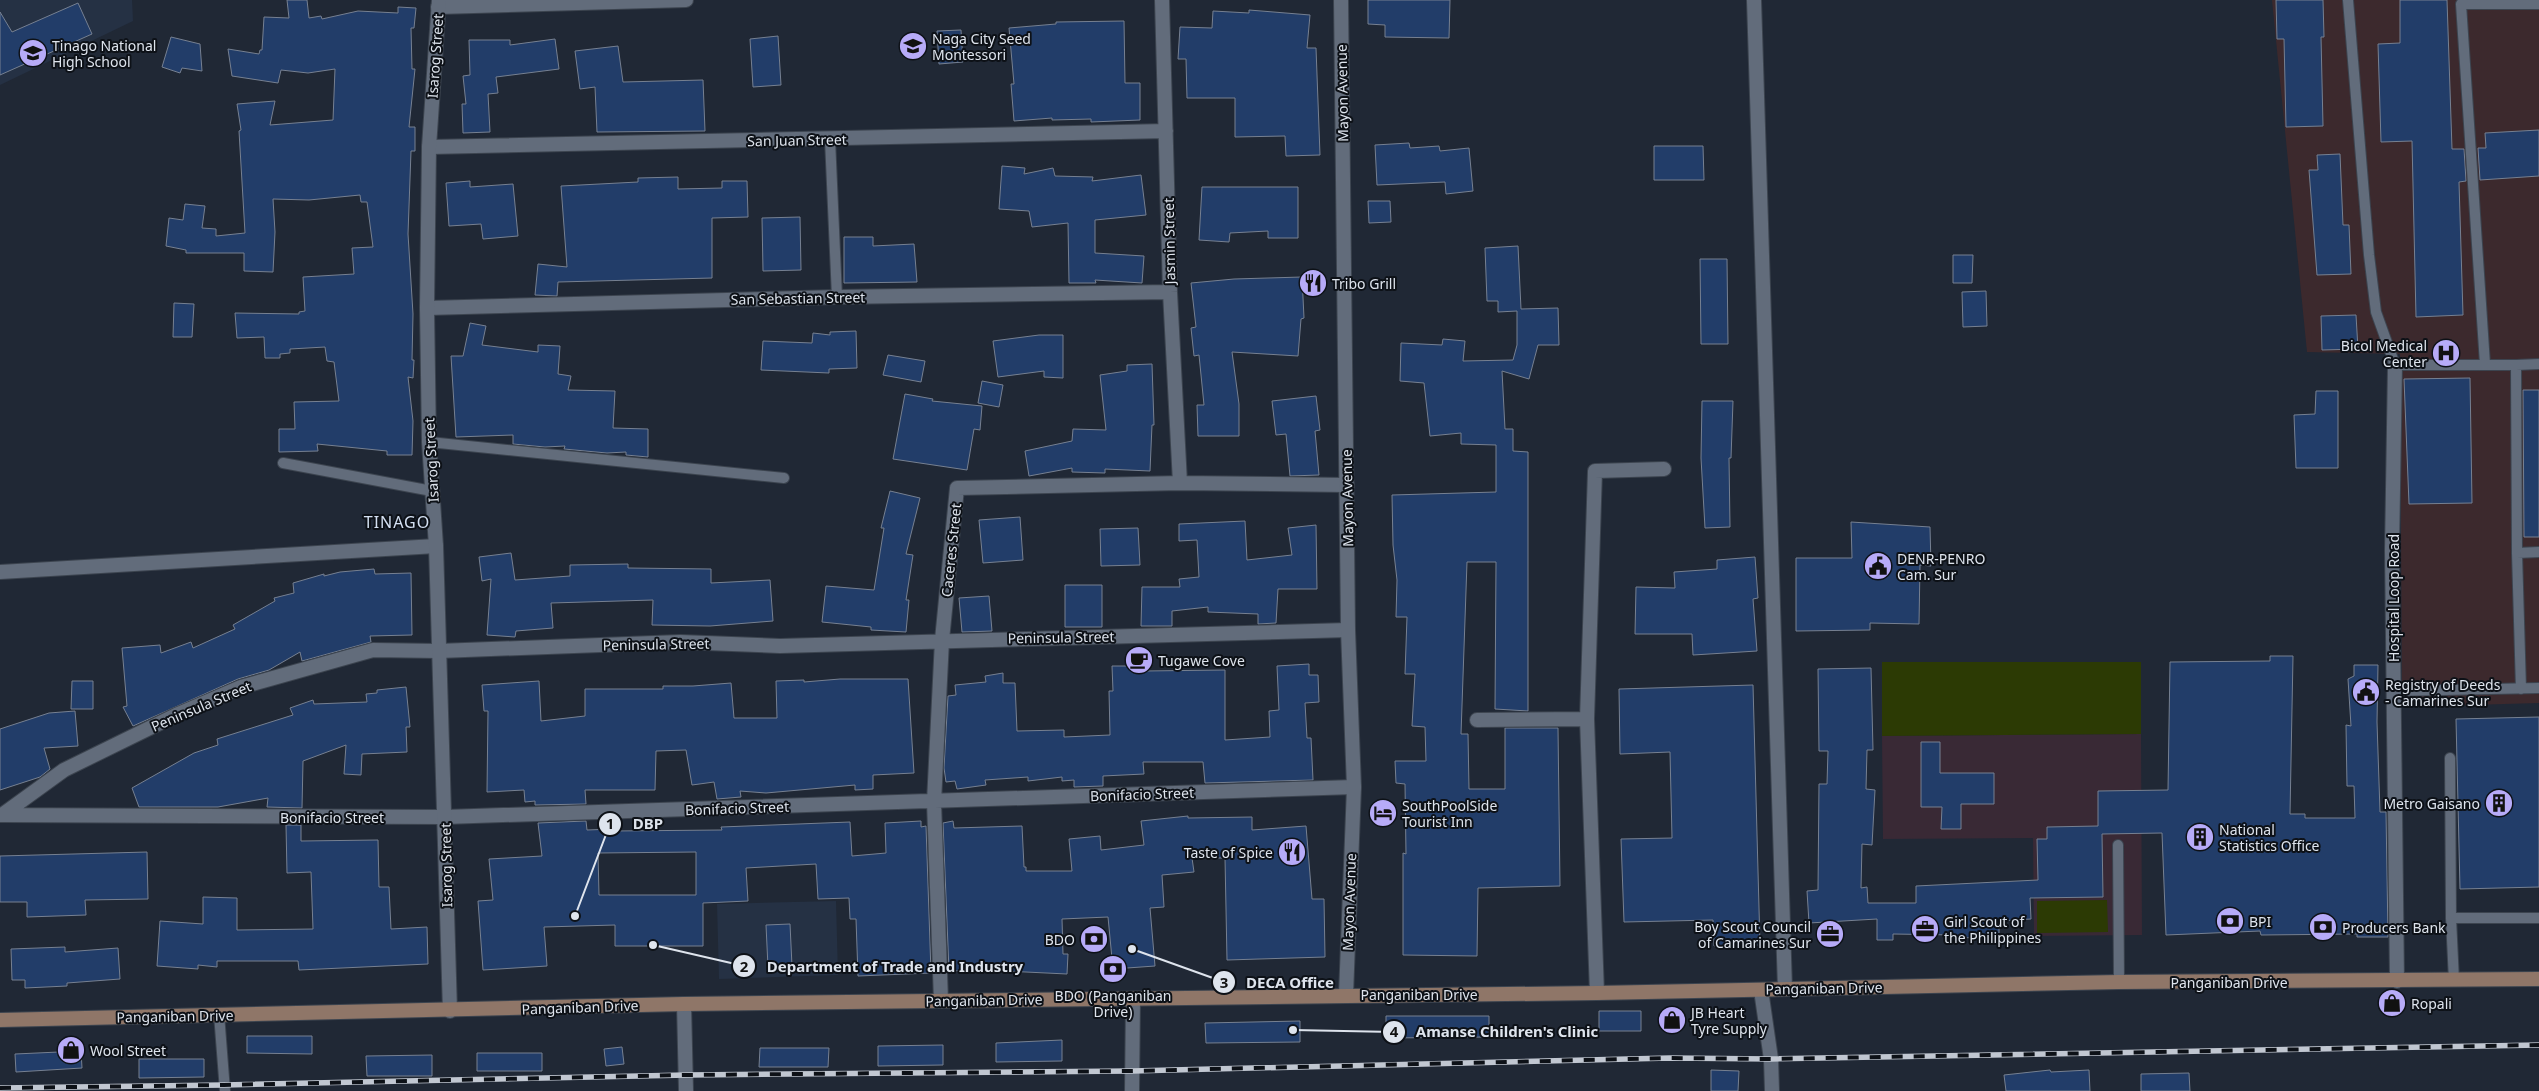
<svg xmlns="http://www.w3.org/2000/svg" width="2539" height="1091" viewBox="0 0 2539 1091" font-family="'Noto Sans',sans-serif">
<rect width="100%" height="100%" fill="#202835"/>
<path fill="#253144" d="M0,0H132L133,21L0,85Z
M836,901L838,975L719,979L717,904Z"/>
<path fill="#392935" d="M2141,734L2142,935L2034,936L2033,838L1883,839L1882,736Z"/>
<path fill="#3c292d" d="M2272,0H2539V703L2402,707L2400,354L2307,352Z"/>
<path fill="#2c3a04" d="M1882,662H2141V734L1882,736Z
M2107,900L2108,932L2037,933V901Z"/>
<path fill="#223d69" stroke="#768091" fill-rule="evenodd" d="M287,0H307L309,18L321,16L322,19L358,11L398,13V7L416,8L414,28H411L412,69H415L409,127H415V151H411L408,234L413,314L412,360H414L413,378L408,377L413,421L412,455H387V451L317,444L318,451L279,452V429H295L294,402L339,401L334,362L327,361L325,347L290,349V353L280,354V358H265L264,337L237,338L235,313L299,314V312L305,311L303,277L354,274L352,248L373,247L367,202H361L360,195L309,200L273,199L275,232L273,272L244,271V253H186V250L166,246L169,218L183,220L185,204L205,206L202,228L216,229V236L245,233L239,131L241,130L237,104L275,101L270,125L333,120L335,69L308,73L281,70L278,83L232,76L228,49L259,54L260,50H262L264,17L289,18Z
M1368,0H1450L1449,38L1385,37V25L1368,24Z
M2276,0H2323L2324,37H2321L2323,126L2286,127L2284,39H2277Z
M2400,0H2447L2452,149H2464L2466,181L2459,182L2463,315L2416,317L2412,141L2381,142L2378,44L2400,43Z
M78,3L92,34L0,75V12L12,32Z
M1249,10L1310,15L1307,48H1316L1320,155L1286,156L1285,136L1235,137V98H1187L1186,59H1178L1180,27L1212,28L1213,11L1249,13Z
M1124,21L1125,83H1140V120L1091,122V119L1052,120V118L1014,121L1011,84H1014L1009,28L1056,24V22Z
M961,30L963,62L939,64L937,31Z
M778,36L781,85L753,87L750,39Z
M171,37L200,44L202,71L182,68L180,73L162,67Z
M555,39L559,69L496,77L498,93L488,94L490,132L463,133L462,104H466L463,76L470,75L469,40H510V45Z
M618,46L623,82L703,80L705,131L597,132L595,87L580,89L575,51Z
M2539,130V176L2480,180L2478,148H2486L2485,133Z
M1409,143L1410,148L1439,146L1440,151L1469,148L1473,191L1446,194L1445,182L1377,185L1375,145Z
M1654,146H1703L1704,180H1654Z
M2340,154L2343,225H2349L2351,274L2317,275L2309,170H2318L2317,155Z
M1002,166L1025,168L1024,174L1053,168L1055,176L1093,177L1092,181L1141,175L1146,215L1095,220V253L1144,256L1142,283L1095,280L1096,283H1069L1068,223L1032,227L1029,211L999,209Z
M678,177V189L722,188V181H747L748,217L712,218V278L558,282L557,296L535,295L538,264L567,267L561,186L638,182V178Z
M470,181V187L513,184L518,236L483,239L481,224L449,226L446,183Z
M1202,187H1298V238H1268V231L1230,233L1229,242L1199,240Z
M1368,201H1390L1391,222L1369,223Z
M800,217L801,270L763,271L762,218Z
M844,237H873V246L914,244L917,282L844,283Z
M1518,246L1521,309L1558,308L1559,345H1538L1529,379L1502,371L1505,429H1513V451L1528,452V711L1495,709L1496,562H1467L1461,734H1468L1469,789H1505V728H1558L1560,886L1478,888L1477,956L1403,955V853L1406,854L1405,784L1396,783L1395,761H1426L1425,727L1412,726L1415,674H1405L1407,617H1396L1397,580L1393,545L1392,495L1496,492V445L1461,444V433L1430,436L1424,383L1400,381L1401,343L1442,345L1443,339L1465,341L1463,361L1513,360L1517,345V311L1498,312V301H1487L1485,248Z
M1953,255H1973L1972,283H1953Z
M1700,259H1727L1728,344H1701Z
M1302,277L1304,318L1301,319L1298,356L1232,352L1239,404V436H1198L1197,405H1204L1199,355L1194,356L1191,328L1196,327L1191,283L1234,279Z
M1986,291L1987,326L1963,327L1962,292Z
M174,303L194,304L192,337H173Z
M2356,315L2358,349L2322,350L2321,316Z
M470,323L486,326L482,345L538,352V345L560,346L558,374L571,376L568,390L615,391L613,428L648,429V457L626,455V452L607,453L564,449L565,446L545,447L513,444V435L456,437L451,356H463Z
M856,331L857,368L829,369V373L761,370L763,341L812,343L813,333L830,335V332Z
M1039,335H1063V378L1044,377V371L998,377L993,341Z
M888,355L925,361L921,382L883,375Z
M1152,364L1154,425H1152L1150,471L1105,469V473L1072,472V468L1029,476L1025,451L1072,441L1073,429L1106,430L1100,375L1127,371V365Z
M2470,378L2472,503L2409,504L2404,379Z
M982,381L1003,385L999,407L978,403Z
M2523,390H2539V537H2524Z
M2316,391H2338V468H2296L2294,415L2315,414Z
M905,394L933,399L932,401L982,406L980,430L974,429L967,470L893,459Z
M1316,396L1320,430L1315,431L1319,475L1290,476L1286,434L1276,435L1272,401Z
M1702,401H1733L1731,458H1729L1730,527L1705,528L1701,458Z
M890,491L920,498L906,554L913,555L906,600H909L906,632L871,630V627L822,622L826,586L874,590L884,528H881Z
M1020,517L1023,560L983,563L979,520Z
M1245,521L1247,560L1292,555L1288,528L1316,525L1317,589H1278L1276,623L1258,624V614L1208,612V607L1172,611V626H1141L1142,587H1180L1179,579L1199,577L1197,540L1179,541V524Z
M1851,522L1930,527L1931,566L1920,565L1919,624L1870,623V630L1796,631V558H1852Z
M1138,528L1140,565L1101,566L1100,529Z
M511,553L515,580L570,576V565L628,564V568L711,569V583L770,580L773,621L710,626L652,625L653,600L551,603L553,628L516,631L515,637L487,635L491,579L482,581L479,557Z
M1755,557L1758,598L1753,599L1757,651L1693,655L1692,634H1635L1636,587L1675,588L1674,572L1717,569V560Z
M374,569L375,574L411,573L412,635L370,636L371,642L302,661L300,652L269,670L238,679L133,726L123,707L127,706L122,648L160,645L161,653L191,642L193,648L235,629L233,625L275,601L274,598L294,593L293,583L324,574V576L340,572Z
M1065,585H1102V627H1065Z
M989,596L992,631L962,632L959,598Z
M2270,656H2293L2290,814H2305V818H2355L2354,786H2347L2346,725L2351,726L2348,679L2354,676V665H2378L2377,722L2380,812H2386L2388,937H2357V934L2261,935L2260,931L2166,935L2162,833L2102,834L2103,897L2030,898L2031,919L1999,921V937L1956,938V935L1893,934V940H1877V919L1809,923L1807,891L1818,890L1819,784H1827L1828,751H1819L1818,669L1871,668L1873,750H1867L1866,789L1875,790L1872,845L1862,844L1861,888L1867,887L1868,903H1916V886L2038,880L2037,839H2047V827L2098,826V791L2168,790L2170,662L2270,661Z
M1309,664V675H1318L1319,702L1305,703L1307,738H1311L1313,780L1205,783L1203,762H1143L1144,774L1103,776V786L1074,787V780L1062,781V777L1028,781V777L985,780L986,785L957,789L955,781L946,782L944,768L948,696L956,695L955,685L986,682L985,676L1003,673V683H1015L1017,731L1064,730V737L1110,735L1109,691H1113L1112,666H1144V671L1225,670V740L1270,737L1269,711L1279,710L1277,666Z
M840,679H908L914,773L873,775V789L855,790V785L766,793L740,791L741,797L717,799L714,782L692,785L686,750L656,751L655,790H585L586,804L535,805V801L525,802L524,790L487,792L488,711H484L482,685L539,681L541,721L585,716V689H663V686H693L731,683L734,718H777L776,681L804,680V682Z
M72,681H93V709H71Z
M1753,685L1760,945L1714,946L1713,920L1624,922L1621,839L1672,838L1670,752L1620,754L1619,689Z
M406,687L410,727H406L407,752L362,754L361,775L344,774L346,745L303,761L302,808L267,807L268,798L218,807H139L132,788L194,753L218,745L217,739L293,715L290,708L313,700L314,704L367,702L366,694L377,693V690Z
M75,711L78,746L44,748L50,769L40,777L0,790V729L49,713Z
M2539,717V887L2460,889L2456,719Z
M1921,742H1940V773H1994V804H1961V829H1941L1942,807H1921Z
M1188,816V818L1252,817V830L1306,826L1312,899H1324L1325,957L1227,960L1225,858H1192L1194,872L1162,875L1164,907L1150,908L1155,966L1113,969L1108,917L1062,919L1063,954H1068L1067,974L984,970L949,971L943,823L953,821L954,828L1022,826L1024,867H1026V871H1072L1069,839L1100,836L1101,850L1144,845L1141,821Z
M586,821L587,830L613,829V831L722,830L721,827L850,822L852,856L886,853L885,823L921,821V827L926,826L931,973L858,976L856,919H850L849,898L818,899L816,864L746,868L748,901L703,903V946H615V925L544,927L547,966L483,970L478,901L493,900L489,859L542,856L538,823ZM696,852V895H599L598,853Z
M286,825H301V841L378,840L379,887H389L391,929L427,927L428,964L299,970L298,961H217V967L198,965V969L157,966L160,921L203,924V897L237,898V930L313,929L311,872L287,873Z
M147,852L148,899L85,900L86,915L27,917V902H0V856Z
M790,924L792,966L768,967L766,925Z
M65,947V952L118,948L120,979L67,983V986L25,988V980H12L11,949Z
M1599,1011H1641V1031H1599Z
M1386,1016H1489V1037L1386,1038Z
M1300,1021V1042L1206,1043L1205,1023Z
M247,1036H312V1054L247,1053Z
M1062,1040V1061L996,1062V1043Z
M943,1045V1065L878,1066V1046Z
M622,1047L624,1064L606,1066L604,1049Z
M760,1048H829L828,1067H759Z
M81,1051L82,1068L16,1072L15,1054Z
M477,1053H542V1071H477Z
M432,1055V1076H367L366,1056Z
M139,1059H204V1077L139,1078Z
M1711,1070L1739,1071L1738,1091H1711Z
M2050,1070L2051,1072L2089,1070L2090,1091H2006L2004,1075Z
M2189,1073L2190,1091H2141V1074Z"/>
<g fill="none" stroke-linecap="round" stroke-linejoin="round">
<defs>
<path id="service" d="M2348,0L2369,255L2376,312L2395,365H2516L2517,553L2521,689
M830,139L837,297
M2485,364L2461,4H2539
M2516,365L2539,364
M429,442L784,478
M283,463L432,491
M2517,553L2539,552
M2394,691L2539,688
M2450,758L2451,918L2454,981
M2118,845L2119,982
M2451,918H2539
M219,1014L225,1091"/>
<path id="minor" d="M1162,0L1170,292L1180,483
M1754,0L1785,989
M438,7L686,0
M429,147L1166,131
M427,308L837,297L1170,292
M2395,365L2392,551L2397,981
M0,572L436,546
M1477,720L1587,719
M0,815L445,817L1354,787
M2,815L64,770L176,715L241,687L373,650L439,651L680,642L780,646L1348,630
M1597,993L1587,719L1595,471L1664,469
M941,1001L934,802L942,640L957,488L1180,483L1347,485
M1132,1091L1133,999"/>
<path id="tertiary" d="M439,0L429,147L427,308L429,442L436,546L450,1011
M1341,0L1348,630L1354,787L1346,995
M1761,990L1771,1059L1772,1091
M684,1004L686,1091"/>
<path id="secondary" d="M0,1020L684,1004L1597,993L2119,982L2539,979"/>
</defs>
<use href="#service" stroke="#3c444f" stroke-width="12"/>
<use href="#minor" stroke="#3c444f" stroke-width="16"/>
<use href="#tertiary" stroke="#3c444f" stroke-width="16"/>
<use href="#secondary" stroke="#3c444f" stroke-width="16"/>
<use href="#service" stroke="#626c7b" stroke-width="10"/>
<use href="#minor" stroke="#626c7b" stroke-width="14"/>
<use href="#tertiary" stroke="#626c7b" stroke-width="14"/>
<use href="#secondary" stroke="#8f7668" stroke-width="14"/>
<defs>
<path id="rail" d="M0,1088L224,1085L687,1075L1132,1071L1670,1058L1771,1059L2539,1045"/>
</defs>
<use href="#rail" stroke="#c1c7d1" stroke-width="5.5"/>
<use href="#rail" stroke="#0d1117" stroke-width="4" stroke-dasharray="11" stroke-linecap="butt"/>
</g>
<defs>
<symbol id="school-disc" viewBox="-11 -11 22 22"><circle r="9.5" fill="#b7abf8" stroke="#0d1117"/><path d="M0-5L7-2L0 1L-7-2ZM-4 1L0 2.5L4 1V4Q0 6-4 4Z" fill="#111"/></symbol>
<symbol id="restaurant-disc" viewBox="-11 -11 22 22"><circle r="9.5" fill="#b7abf8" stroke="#0d1117"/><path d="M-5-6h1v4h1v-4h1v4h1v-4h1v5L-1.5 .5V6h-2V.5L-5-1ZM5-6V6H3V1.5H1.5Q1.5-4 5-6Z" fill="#111"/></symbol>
<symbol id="hospital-disc" viewBox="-11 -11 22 22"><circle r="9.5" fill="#b7abf8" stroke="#0d1117"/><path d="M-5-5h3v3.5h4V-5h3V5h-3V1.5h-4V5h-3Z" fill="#111"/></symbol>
<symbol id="civic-disc" viewBox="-11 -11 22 22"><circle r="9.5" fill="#b7abf8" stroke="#0d1117"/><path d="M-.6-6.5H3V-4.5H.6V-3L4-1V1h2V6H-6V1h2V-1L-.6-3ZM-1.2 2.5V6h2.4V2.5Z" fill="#111"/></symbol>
<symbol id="cafe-disc" viewBox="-11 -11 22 22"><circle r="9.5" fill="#b7abf8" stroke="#0d1117"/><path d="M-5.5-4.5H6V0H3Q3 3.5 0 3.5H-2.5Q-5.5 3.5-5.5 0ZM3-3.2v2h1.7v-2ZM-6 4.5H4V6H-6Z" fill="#111"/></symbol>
<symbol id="building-disc" viewBox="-11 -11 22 22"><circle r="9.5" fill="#b7abf8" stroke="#0d1117"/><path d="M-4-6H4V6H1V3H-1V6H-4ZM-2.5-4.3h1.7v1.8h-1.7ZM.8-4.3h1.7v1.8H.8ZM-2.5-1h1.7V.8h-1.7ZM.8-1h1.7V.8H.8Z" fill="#111"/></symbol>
<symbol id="hotel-disc" viewBox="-11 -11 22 22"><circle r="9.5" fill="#b7abf8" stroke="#0d1117"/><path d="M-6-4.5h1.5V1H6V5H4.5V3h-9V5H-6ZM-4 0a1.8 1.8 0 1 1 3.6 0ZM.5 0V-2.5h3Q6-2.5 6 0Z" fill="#111"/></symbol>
<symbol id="bank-disc" viewBox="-11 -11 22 22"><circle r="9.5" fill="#b7abf8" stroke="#0d1117"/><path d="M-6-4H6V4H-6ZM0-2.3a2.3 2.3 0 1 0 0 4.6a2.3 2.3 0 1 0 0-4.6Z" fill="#111"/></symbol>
<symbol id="office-disc" viewBox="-11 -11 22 22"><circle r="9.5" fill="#b7abf8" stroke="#0d1117"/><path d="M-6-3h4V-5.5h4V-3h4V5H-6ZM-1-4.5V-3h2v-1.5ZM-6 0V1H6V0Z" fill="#111"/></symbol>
<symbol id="shop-disc" viewBox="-11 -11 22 22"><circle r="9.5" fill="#b7abf8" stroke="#0d1117"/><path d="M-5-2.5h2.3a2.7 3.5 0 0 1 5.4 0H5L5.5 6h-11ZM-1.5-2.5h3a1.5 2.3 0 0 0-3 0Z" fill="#111"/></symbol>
</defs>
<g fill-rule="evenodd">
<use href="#school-disc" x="897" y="30" width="32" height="32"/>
<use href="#school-disc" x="17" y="37" width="32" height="32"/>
<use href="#restaurant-disc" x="1297" y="267" width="32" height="32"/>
<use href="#hospital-disc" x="2430" y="337" width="32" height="32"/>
<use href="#civic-disc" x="1862" y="550" width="32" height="32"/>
<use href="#cafe-disc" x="1123" y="644" width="32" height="32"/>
<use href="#civic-disc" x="2350" y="676" width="32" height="32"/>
<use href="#building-disc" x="2483" y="787" width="32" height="32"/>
<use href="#hotel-disc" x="1367" y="797" width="32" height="32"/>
<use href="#building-disc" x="2184" y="821" width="32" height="32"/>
<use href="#restaurant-disc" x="1276" y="836" width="32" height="32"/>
<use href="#bank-disc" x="2214" y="905" width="32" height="32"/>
<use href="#bank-disc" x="2307" y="911" width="32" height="32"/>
<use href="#office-disc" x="1909" y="913" width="32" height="32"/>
<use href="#office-disc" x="1814" y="918" width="32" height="32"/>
<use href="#bank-disc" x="1078" y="923" width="32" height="32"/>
<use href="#bank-disc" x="1097" y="953" width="32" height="32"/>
<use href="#shop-disc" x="2376" y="987" width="32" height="32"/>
<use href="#shop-disc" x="1656" y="1004" width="32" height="32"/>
<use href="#shop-disc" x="55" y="1034" width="32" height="32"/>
</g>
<g text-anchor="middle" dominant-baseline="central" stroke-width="4" stroke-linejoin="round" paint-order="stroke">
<g font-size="14" fill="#dee4ed" stroke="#0d1117" text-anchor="start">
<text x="932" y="38">Naga City Seed<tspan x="932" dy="16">Montessori</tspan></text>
<text x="52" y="45">Tinago National<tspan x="52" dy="16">High School</tspan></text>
<text x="1332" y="283">Tribo Grill</text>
<text x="2427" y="345" text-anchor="end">Bicol Medical<tspan x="2427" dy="16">Center</tspan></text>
<text x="1897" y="558">DENR-PENRO<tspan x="1897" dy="16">Cam. Sur</tspan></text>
<text x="1158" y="660">Tugawe Cove</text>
<text x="2385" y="684">Registry of Deeds<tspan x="2385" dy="16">- Camarines Sur</tspan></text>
<text x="2480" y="803" text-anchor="end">Metro Gaisano</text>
<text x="1402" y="805">SouthPoolSide<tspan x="1402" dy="16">Tourist Inn</tspan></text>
<text x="2219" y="829">National<tspan x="2219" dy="16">Statistics Office</tspan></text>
<text x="1273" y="852" text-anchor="end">Taste of Spice</text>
<text x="1944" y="921">Girl Scout of<tspan x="1944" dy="16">the Philippines</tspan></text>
<text x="2249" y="921">BPI</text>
<text x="1811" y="926" text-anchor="end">Boy Scout Council<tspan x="1811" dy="16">of Camarines Sur</tspan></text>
<text x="2342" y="927">Producers Bank</text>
<text x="1075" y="939" text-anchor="end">BDO</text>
<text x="1113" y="995" text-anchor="middle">BDO (Panganiban<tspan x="1113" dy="16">Drive)</tspan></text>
<text x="2411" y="1003">Ropali</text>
<text x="1691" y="1012">JB Heart<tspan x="1691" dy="16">Tyre Supply</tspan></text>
<text x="90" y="1050">Wool Street</text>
</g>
<g font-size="14" fill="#dee4ed" stroke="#0d1117">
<text transform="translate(435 56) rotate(-86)">Isarog Street</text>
<text transform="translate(1342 93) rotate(-91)">Mayon Avenue</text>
<text transform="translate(797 140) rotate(-1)">San Juan Street</text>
<text transform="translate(1169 241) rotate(-91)">Jasmin Street</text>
<text transform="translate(798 298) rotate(-1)">San Sebastian Street</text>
<text transform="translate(431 460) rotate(-93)">Isarog Street</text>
<text transform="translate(1347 498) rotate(-91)">Mayon Avenue</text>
<text transform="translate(951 550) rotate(-84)">Caceres Street</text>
<text transform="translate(2393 598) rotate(-90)">Hospital Loop Road</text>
<text transform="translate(1061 637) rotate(-1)">Peninsula Street</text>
<text transform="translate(656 644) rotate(-1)">Peninsula Street</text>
<text transform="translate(201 706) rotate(-23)">Peninsula Street</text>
<text transform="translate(1142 794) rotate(-2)">Bonifacio Street</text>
<text transform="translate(737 808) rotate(-2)">Bonifacio Street</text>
<text x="332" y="817">Bonifacio Street</text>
<text transform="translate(446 865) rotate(-91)">Isarog Street</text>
<text transform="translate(1349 902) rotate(-88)">Mayon Avenue</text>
<text x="2229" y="982">Panganiban Drive</text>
<text transform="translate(1824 988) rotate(-1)">Panganiban Drive</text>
<text x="1419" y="994">Panganiban Drive</text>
<text transform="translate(984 1000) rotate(-1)">Panganiban Drive</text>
<text transform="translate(580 1007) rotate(-2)">Panganiban Drive</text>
<text transform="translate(175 1016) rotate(-1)">Panganiban Drive</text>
</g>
<g font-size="16" letter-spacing="1" fill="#d4e0f2" stroke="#0d1117">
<text x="397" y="522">TINAGO</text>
</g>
</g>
<path fill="none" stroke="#dee4ed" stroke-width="2" d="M575 916L610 824M653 945L744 966M1132 949L1224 982M1293 1030L1394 1032"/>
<g fill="#dee4ed" stroke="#0d1117" stroke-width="2">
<circle cx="575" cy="916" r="5"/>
<circle cx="653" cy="945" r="5"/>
<circle cx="1132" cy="949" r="5"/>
<circle cx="1293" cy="1030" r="5"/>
<circle cx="610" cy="824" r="12"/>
<circle cx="744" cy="966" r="12"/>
<circle cx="1224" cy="982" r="12"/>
<circle cx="1394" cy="1032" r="12"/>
</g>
<g font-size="15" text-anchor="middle" font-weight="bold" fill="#111">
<text x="610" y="829">1</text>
<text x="744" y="972">2</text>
<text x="1224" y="988">3</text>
<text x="1394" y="1037">4</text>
</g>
<g font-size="15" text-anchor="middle" font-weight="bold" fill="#dee4ed" stroke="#0d1117" stroke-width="4" stroke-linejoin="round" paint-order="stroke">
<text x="648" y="829">DBP</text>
<text x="895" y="972">Department of Trade and Industry</text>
<text x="1290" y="988">DECA Office</text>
<text x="1507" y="1037">Amanse Children's Clinic</text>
</g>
</svg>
